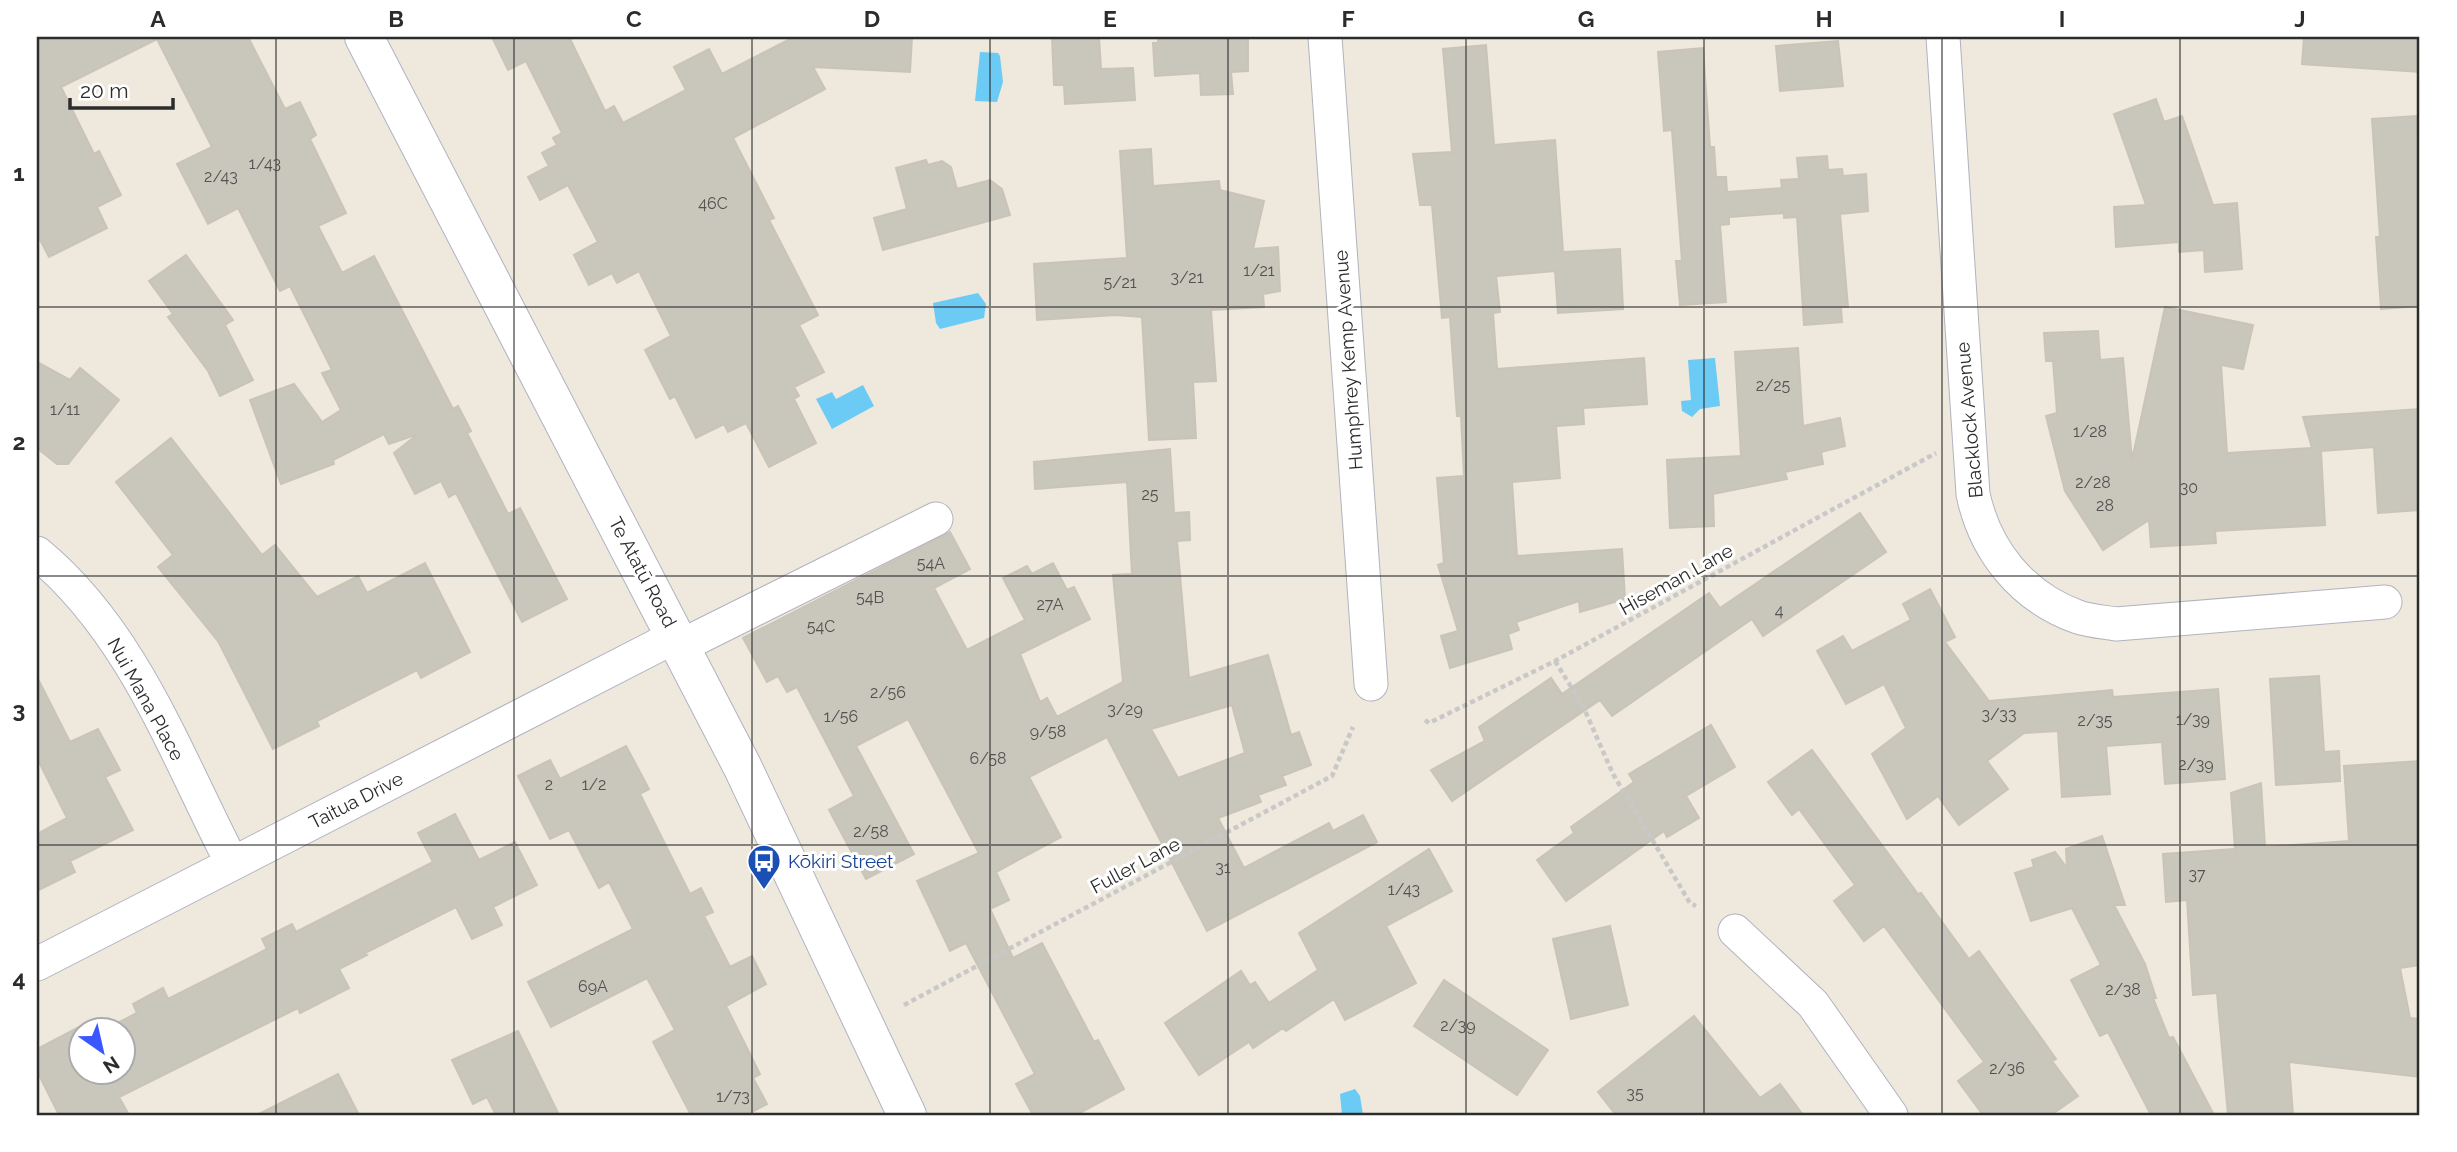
<svg xmlns="http://www.w3.org/2000/svg" width="2457" height="1152" viewBox="0 0 2457 1152" font-family="Raleway,sans-serif">
<rect width="100%" height="100%" fill="#eee8dd"/>
<path fill="#6bcbf5" d="M980,52L998,53L1000,56L1003,82L997,102L975,101Z
M978,293L986,304L984,318L940,329L936,323L933,303Z
M1715,358L1720,406L1700,409L1692,417L1682,411L1681,401L1691,400L1688,360Z
M863,385L874,406L832,429L816,399L832,392L836,399Z
M1355,1089L1360,1096L1363,1115H1342L1340,1094Z"/>
<path fill="#c9c6bc" stroke="#cac4b7" stroke-width="2" fill-rule="evenodd" d="M37,37H248L285,109L300,102L316,135L310,139L346,213L318,226L342,273L374,256L453,409L458,406L471,431L467,433L508,514L520,508L567,599L522,622L456,493L449,497L441,481L415,494L394,453L418,434L389,444L384,434L333,460L334,464L281,484L250,400L294,384L322,422L341,410L322,373L332,370L290,286L280,291L238,208L208,224L177,164L212,147L157,39L61,87L94,154L99,151L121,195L97,207L107,228L49,257L37,234Z
M492,37H576L570,39L605,111L614,106L623,123L686,90L674,67L709,49L722,74L794,37H912L910,72L813,67L825,89L733,138L774,218L769,220L818,315L799,325L824,372L794,387L799,396L794,399L816,443L769,467L746,423L728,432L724,424L696,438L675,396L670,399L645,350L671,336L639,271L617,283L612,273L589,285L574,255L598,242L568,185L540,200L528,177L549,166L542,153L557,145L553,138L562,133L526,61L508,70Z
M1052,37H1099L1101,69L1133,68L1135,100L1065,104L1064,85H1054Z
M1158,37H1248V71L1231,72L1233,94L1201,95L1200,73L1155,76L1153,43H1158Z
M2304,37H2420V72L2302,64Z
M1838,41L1843,86L1780,91L1776,46Z
M1486,45L1494,145L1555,140L1563,252L1620,249L1623,309L1558,313L1555,271L1496,276L1500,312L1493,313L1497,369L1644,358L1647,404L1583,408L1584,424L1556,426L1560,478L1512,482L1517,556L1622,549L1625,599L1580,612L1579,601L1516,622L1519,630L1508,634L1512,649L1450,668L1441,636L1458,631L1438,565L1444,563L1437,478L1464,476L1461,416H1457L1450,317L1442,318L1432,205H1420L1413,154L1452,152L1443,49Z
M1703,48L1710,147H1714L1716,177H1726L1727,192L1782,188L1781,180L1799,179L1797,158L1827,156L1828,170L1842,169L1843,176L1866,174L1868,211L1840,214L1848,307H1841L1842,322L1804,325L1797,217L1784,218V213L1729,217V224L1720,225L1726,302L1680,305L1676,261H1682L1672,130L1664,131L1658,52Z
M2156,99L2164,122L2182,116L2213,205L2237,203L2242,269L2205,272L2204,250L2179,252V242L2116,247L2114,207L2146,205L2114,114Z
M2416,116L2420,177V306L2381,309L2376,237H2380L2372,119Z
M1151,149L1153,186L1219,181L1220,190L1264,201L1253,249L1278,247L1280,291L1263,294L1264,307L1211,310L1216,381L1193,382L1196,438L1149,440L1142,317L1116,315L1037,320L1034,264L1127,258L1120,151Z
M926,160L928,165L942,161L951,167L957,189L990,180L1002,189L1010,215L883,250L874,218L907,209L896,168Z
M186,255L233,320L225,325L253,380L220,396L208,371L168,317L173,314L149,281Z
M2165,307L2253,325L2243,369L2221,365L2227,453L2312,448L2303,417L2420,409V510L2378,513L2374,447L2321,451L2325,525L2215,531L2216,543L2151,547L2149,520L2103,550L2065,491L2046,416L2057,413L2053,361H2046L2044,333L2098,331L2100,360L2123,358L2132,460Z
M1798,348L1803,426L1840,418L1845,446L1821,452L1823,464L1785,472L1787,479L1713,494L1714,526L1670,528L1667,460L1741,456L1735,352Z
M37,362L70,380L80,368L119,400L68,464H57L37,448Z
M171,438L262,555L275,545L317,597L358,576L367,593L425,563L470,652L421,678L417,670L317,721L319,726L273,749L218,641L158,567L173,555L116,482Z
M1170,449L1174,513L1189,512L1190,540L1177,541L1189,678L1268,655L1291,735L1299,732L1311,765L1282,776L1286,785L1258,795L1261,802L1218,818L1244,868L1329,823L1333,831L1363,815L1377,842L1207,931L1107,737L1029,777L1061,837L996,872L1009,900L990,909L1013,958L1042,943L1094,1042L1098,1040L1124,1089L1076,1115H1033L1016,1084L1035,1074L966,943L950,951L917,881L979,853L908,719L856,746L914,854L866,879L829,810L854,796L797,687L787,692L778,676L767,682L743,638L950,532L970,569L934,588L967,650L1025,620L1003,578L1027,566L1032,574L1053,563L1067,590L1074,587L1090,619L1020,654L1040,702L1047,698L1057,717L1123,682L1113,575L1132,574L1127,482L1035,489L1034,462ZM1232,705L1245,753L1178,778L1151,729Z
M1860,513L1886,552L1763,636L1752,619L1612,716L1600,700L1452,801L1431,770L1485,741L1479,727L1551,678L1562,694L1709,593L1720,608Z
M1930,589L1955,637L1945,642L1989,701L2112,690L2113,697L2218,689L2225,779L2165,784L2162,742L2106,746L2110,794L2062,797L2058,731L2024,733L1987,761L2008,789L1959,825L1938,796L1907,819L1872,754L1906,728L1884,684L1846,704L1817,651L1843,636L1852,651L1911,620L1903,604Z
M2319,676L2324,752L2339,751L2340,781L2276,785L2270,679Z
M37,677L70,742L98,729L120,770L105,777L133,830L70,861L75,872L37,891V834L67,818L37,758Z
M1711,725L1735,767L1686,796L1699,818L1667,837L1664,831L1566,901L1537,860L1574,833L1571,827L1634,782L1629,774Z
M626,746L649,789L640,794L690,894L701,888L713,912L704,916L730,967L752,956L766,984L726,1006L760,1074L753,1078L767,1104L746,1115H691L653,1042L675,1030L647,978L551,1027L528,982L633,929L609,882L599,888L569,830L550,839L518,776L550,760L560,779Z
M1812,750L1918,894L1921,893L1969,959L1979,951L2056,1059L2052,1061L2078,1096L2051,1115H1983L1958,1081L1984,1062L1884,926L1864,941L1834,901L1855,885L1799,809L1792,815L1768,782Z
M2420,761V965L2400,968L2410,1018L2420,1019V1077L2289,1062L2293,1115H2228L2217,993L2193,995L2187,900L2166,902L2163,854L2235,849L2231,793L2261,783L2265,847L2349,841L2344,766Z
M455,814L479,860L515,842L537,885L493,907L502,925L472,939L456,907L365,953L367,955L339,969L349,988L300,1013L298,1008L119,1097L129,1115H59L37,1071V1049L83,1025L85,1030H80V1072H122V1030H104L137,1013L133,1004L163,988L168,999L267,949L262,939L292,924L296,932L433,862L418,833Z
M2102,836L2125,905H2114L2145,964L2156,998H2153L2169,1038L2173,1037L2214,1115H2151L2108,1032L2100,1036L2071,980L2101,965L2072,908L2031,921L2015,873L2034,867L2032,860L2055,852L2067,868L2066,849Z
M1429,849L1452,891L1386,926L1416,983L1345,1020L1334,999L1286,1031L1283,1028L1253,1048L1249,1042L1199,1075L1165,1023L1241,971L1250,985L1255,982L1269,1003L1318,970L1299,933Z
M1610,926L1628,1005L1571,1019L1553,939Z
M1444,980L1548,1050L1517,1095L1414,1026Z
M1694,1016L1760,1098L1780,1084L1803,1115H1616L1598,1092Z
M518,1031L559,1115H496L487,1097L473,1104L452,1060Z
M338,1074L359,1115H257Z"/>
<g fill="none" stroke-linecap="round" stroke-linejoin="round">
<defs>
<path id="street" d="M1325,37L1371,684
M1943,37L1973,494C1985,551 2022,597 2078,617C2090,621 2104,622 2116,624L2385,602
M37,553C133,632 176,755 232,863
M681,646L936,519
M1735,931L1813,1004L1891,1115
M37,964L676,636"/>
<path id="secondary" d="M364,37L742,766L907,1115"/>
</defs>
<use href="#street" stroke="#b1b3c0" stroke-width="35"/>
<use href="#secondary" stroke="#b1b3c0" stroke-width="40"/>
<path stroke="#c8c8c8" stroke-width="4.5" stroke-dasharray="5 3.5" stroke-linecap="butt" d="M1555,661L1583,706L1613,774L1690,903L1696,906
M1425,720L1429,723L1555,661L1936,453
M904,1005L1332,776L1353,727"/>
<use href="#street" stroke="#fff" stroke-width="33"/>
<use href="#secondary" stroke="#fff" stroke-width="38"/>
</g>
<path fill="none" stroke="#2c2c2c" stroke-width="2" stroke-opacity="0.55" d="M276,37V1115M514,37V1115M752,37V1115M990,37V1115M1228,37V1115M1466,37V1115M1704,37V1115M1942,37V1115M2180,37V1115M37,307H2420M37,576H2420M37,845H2420"/>
<defs>
<symbol id="bus-pin" viewBox="-11 -11 22 30"><path d="M0 17L-7.5 6A9.5 9.5 0 1 1 7.5 6Z" fill="#1a4fb4" stroke="#fff"/><path d="M-5-6H5V4H4V6H2V4H-2V6H-4V4H-5ZM-3.5-4V0h7V-4ZM-3.5 1.2v1.5H-2V1.2ZM2 1.2v1.5H3.5V1.2Z" fill="#fff"/></symbol>
</defs>
<g fill-rule="evenodd">
<use href="#bus-pin" x="745" y="842" width="38" height="52"/>
</g>
<g text-anchor="middle" dominant-baseline="central" stroke-width="6" stroke-linejoin="round" paint-order="stroke">
<g font-size="16" fill="#535250">
<text x="265" y="163">1/43</text>
<text x="221" y="176">2/43</text>
<text x="713" y="203">46C</text>
<text x="1259" y="270">1/21</text>
<text x="1187" y="277">3/21</text>
<text x="1120" y="282">5/21</text>
<text x="1773" y="385">2/25</text>
<text x="65" y="409">1/11</text>
<text x="2090" y="431">1/28</text>
<text x="2093" y="482">2/28</text>
<text x="2189" y="487">30</text>
<text x="1150" y="494">25</text>
<text x="2105" y="505">28</text>
<text x="931" y="563">54A</text>
<text x="870" y="597">54B</text>
<text x="1050" y="604">27A</text>
<text x="1779" y="610">4</text>
<text x="821" y="626">54C</text>
<text x="888" y="692">2/56</text>
<text x="1125" y="709">3/29</text>
<text x="1999" y="714">3/33</text>
<text x="841" y="716">1/56</text>
<text x="2193" y="719">1/39</text>
<text x="2095" y="720">2/35</text>
<text x="1048" y="731">9/58</text>
<text x="988" y="758">6/58</text>
<text x="2196" y="764">2/39</text>
<text x="549" y="784">2</text>
<text x="594" y="784">1/2</text>
<text x="871" y="831">2/58</text>
<text x="1223" y="867">31</text>
<text x="2197" y="874">37</text>
<text x="1404" y="889">1/43</text>
<text x="593" y="986">69A</text>
<text x="2123" y="989">2/38</text>
<text x="1458" y="1025">2/39</text>
<text x="2007" y="1068">2/36</text>
<text x="1635" y="1093">35</text>
<text x="733" y="1096">1/73</text>
</g>
<g font-size="19" fill="#2c2c2c" stroke="#fff">
<text transform="translate(1348 360) rotate(-94)">Humphrey Kemp Avenue</text>
<text transform="translate(1969 420) rotate(-95)">Blacklock Avenue</text>
<text transform="translate(643 572) rotate(62)">Te Atatū Road</text>
<text transform="translate(1676 579) rotate(-29)">Hiseman Lane</text>
<text transform="translate(146 699) rotate(61)">Nui Mana Place</text>
<text transform="translate(356 800) rotate(-27)">Taitua Drive</text>
<text transform="translate(1135 865) rotate(-28)">Fuller Lane</text>
</g>
<g font-size="19" fill="#164399" stroke="#fff" text-anchor="start">
<text x="788" y="861">Kōkiri Street</text>
</g>
</g>
<rect width="2457" height="1152" fill="none" stroke="#ffffff" stroke-width="77"/>
<g transform="translate(102 1051) rotate(146)"><circle r="33" fill="#ffffff" stroke="#ababab" stroke-width="2"/>
<path d="M0-5L12 26L0 18L-12 26Z" fill="#3a56ff"/>
<text y="-10" font-size="19" font-weight="bold" text-anchor="middle" fill="#2c2c2c">N</text>
</g>
<path d="M70 98v10h103v-10" fill="none" stroke="#2c2c2c" stroke-width="3.5"/>
<text x="80" y="98" font-size="21" fill="#2c2c2c" stroke="#ffffff" stroke-width="5" paint-order="stroke">20 m</text>
<rect x="38" y="38" width="2380" height="1076" fill="none" stroke="#2c2c2c" stroke-width="2.5"/>
<g font-size="23" text-anchor="middle" font-weight="bold" fill="#2c2c2c">
<text x="158" y="27">A</text>
<text x="396" y="27">B</text>
<text x="634" y="27">C</text>
<text x="872" y="27">D</text>
<text x="1110" y="27">E</text>
<text x="1348" y="27">F</text>
<text x="1586" y="27">G</text>
<text x="1824" y="27">H</text>
<text x="2062" y="27">I</text>
<text x="2300" y="27">J</text>
<text x="19" y="181">1</text>
<text x="19" y="450">2</text>
<text x="19" y="718">3</text>
<text x="19" y="987">4</text>
</g>
</svg>
